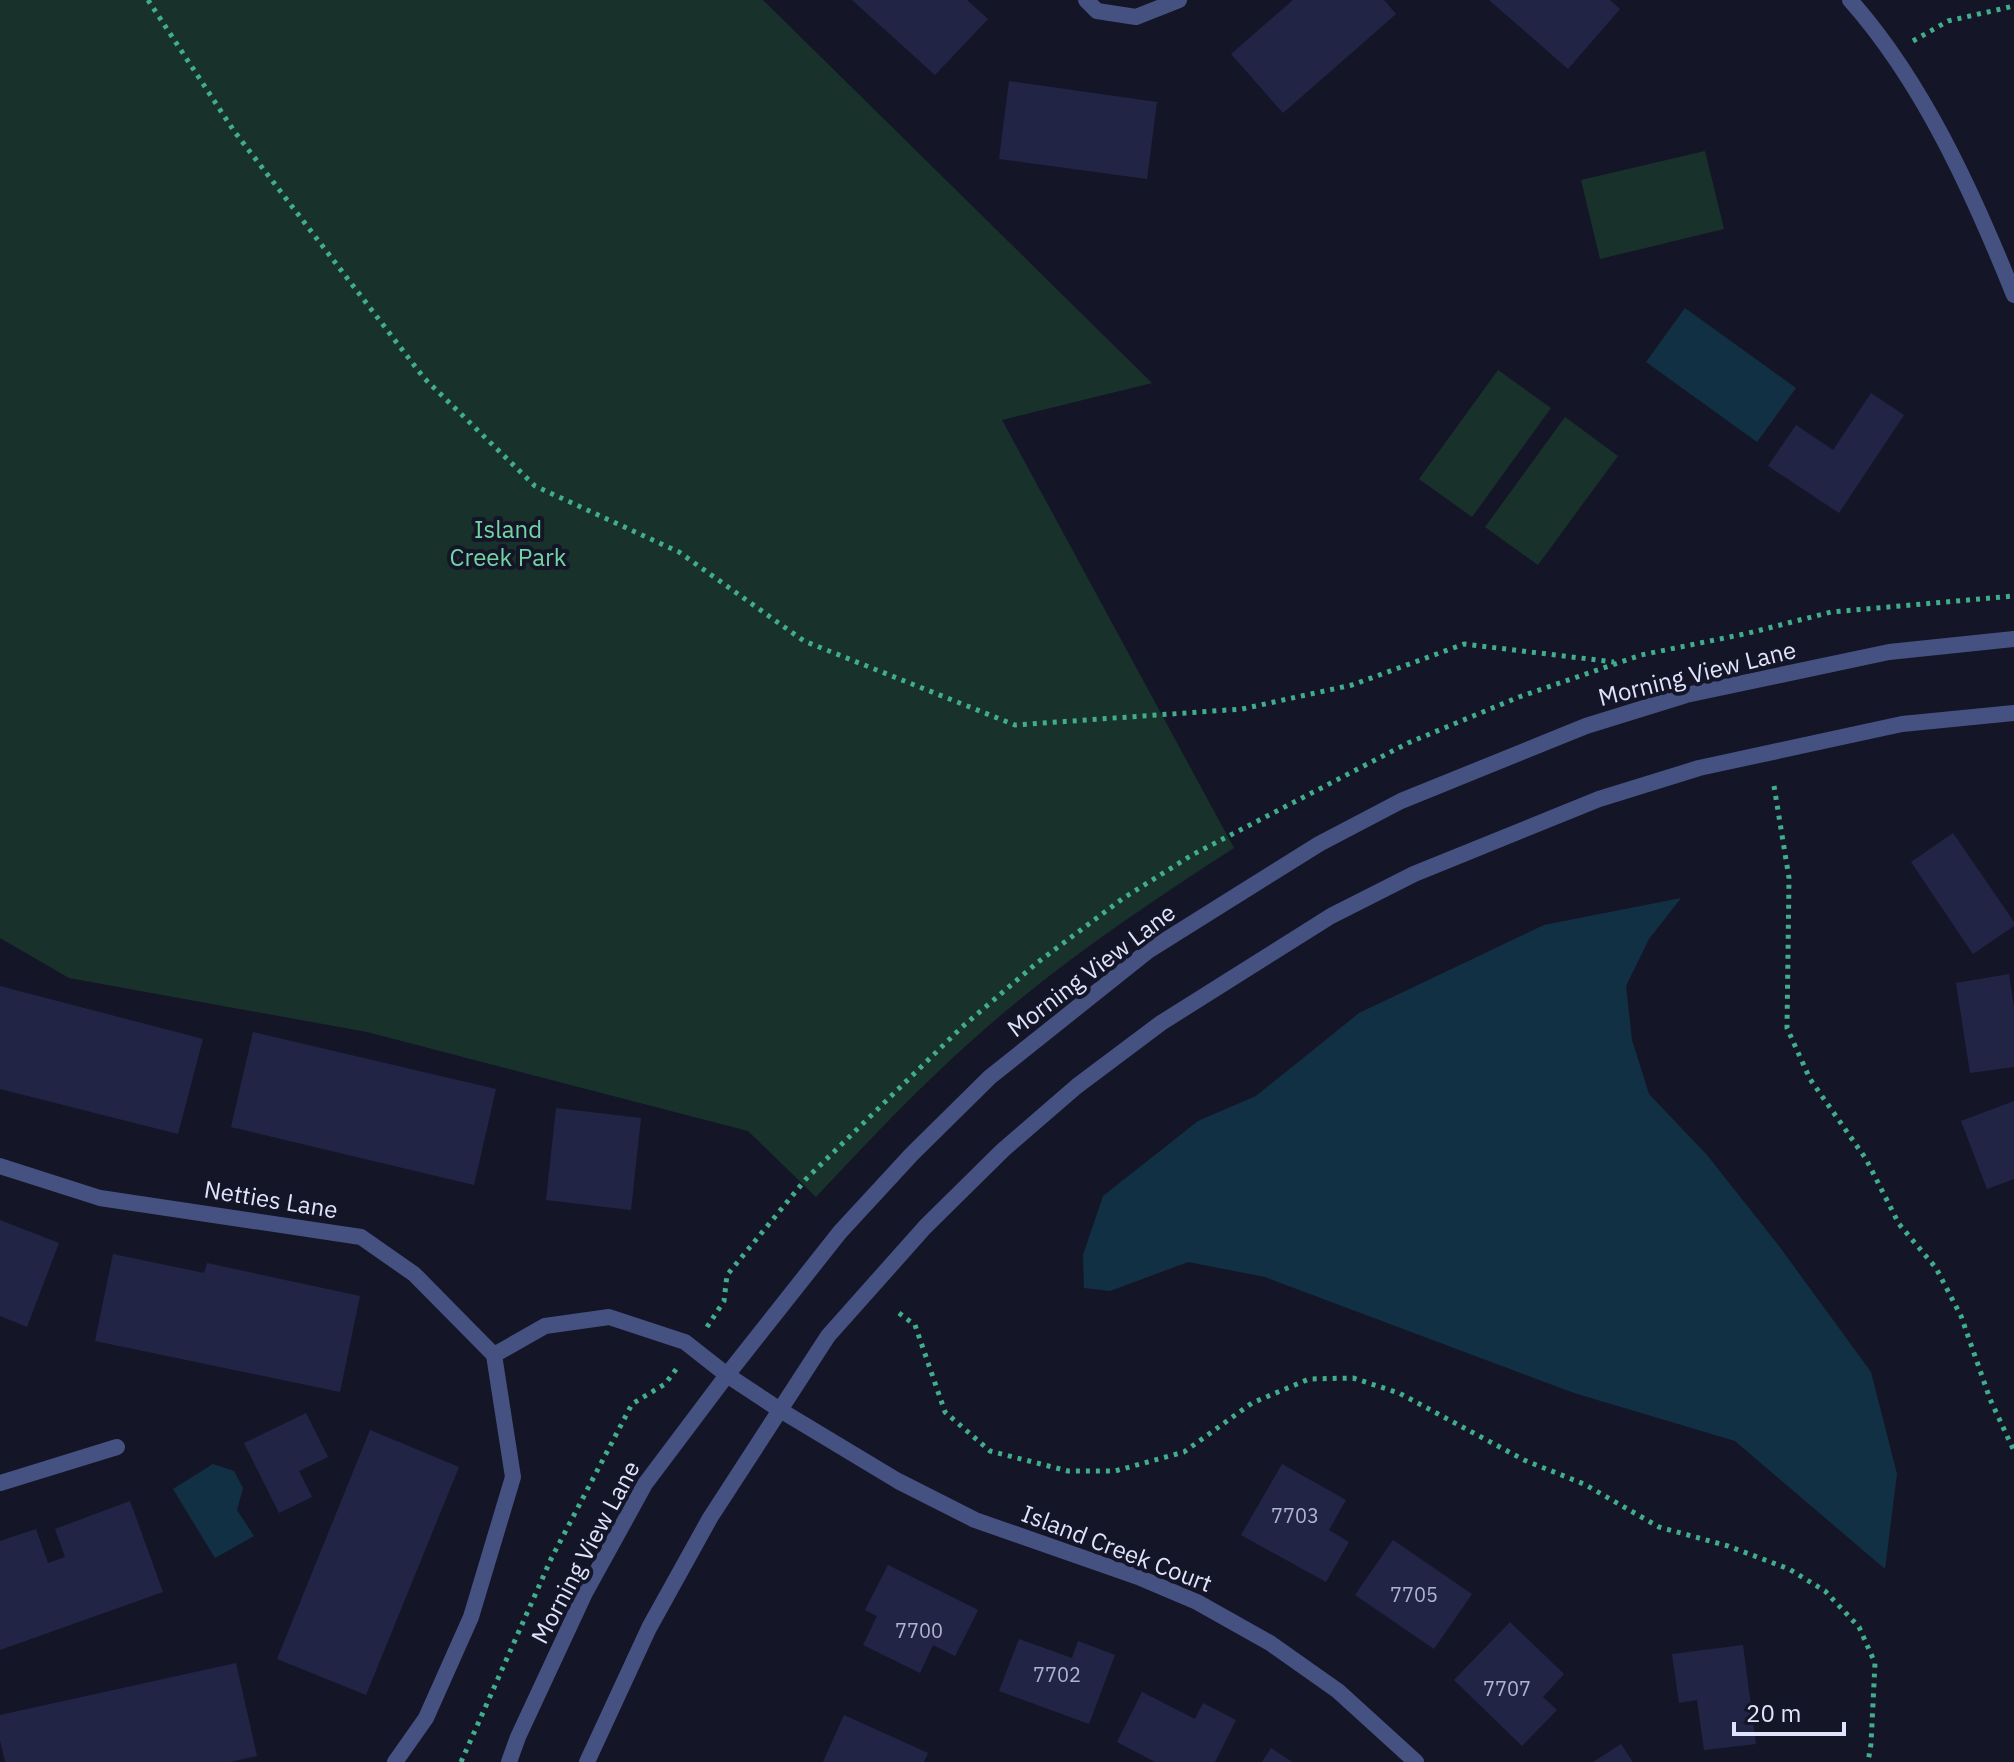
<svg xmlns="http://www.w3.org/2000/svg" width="2014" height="1762" viewBox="0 0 2014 1762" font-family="'IBM Plex Sans',sans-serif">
<rect width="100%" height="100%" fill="#141628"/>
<path fill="#18312a" d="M0,0H763L1152,383L1002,420L1234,848C1155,899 1079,950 1007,1010C938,1067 877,1132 816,1197L748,1131L367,1032L69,978L0,938Z
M1705,151L1724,229L1600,259L1581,180Z
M1498,370L1551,408L1472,517L1419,479Z
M1565,417L1618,456L1538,565L1485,527Z"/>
<path fill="#123043" d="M1685,308L1796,388L1757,442L1646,362Z
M1681,898L1649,939L1626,986L1632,1040L1649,1094L1707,1155L1779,1246L1871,1372L1897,1474L1885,1569L1735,1441L1574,1393L1265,1277L1188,1262L1110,1291L1084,1288L1083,1255L1103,1196L1198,1121L1256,1096L1359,1013L1544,925Z
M213,1464L234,1471L243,1488L237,1510L254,1536L215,1558L173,1489Z"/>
<path fill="#222446" d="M852,0H967L988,19L935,75Z
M1293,0H1384L1396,14L1283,113L1231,54Z
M1489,0H1610L1620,9L1568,69Z
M1009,81L1157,102L1147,179L999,159Z
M1871,393L1904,415L1839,513L1768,466L1796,425L1833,450Z
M1953,833L2014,922V926L1973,954L1911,862Z
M2009,974L2014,1007V1067L1970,1073L1956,983Z
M0,986L203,1039L178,1134L0,1089Z
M253,1032L496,1089L474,1185L231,1127Z
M2014,1101V1179L1987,1189L1961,1121Z
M556,1108L641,1118L631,1210L546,1200Z
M0,1220L59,1243L27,1327L0,1316Z
M113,1254L204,1273L207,1263L360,1296L340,1392L95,1341Z
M306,1413L328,1457L299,1471L312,1497L279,1513L244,1443Z
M370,1430L459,1467L366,1695L277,1659Z
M1282,1464L1346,1500L1329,1530L1349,1542L1326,1582L1241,1535Z
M130,1501L163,1592L0,1650V1541L36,1529L48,1563L65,1557L55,1529Z
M1393,1540L1472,1594L1434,1649L1355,1595Z
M888,1565L978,1610L955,1656L933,1645L920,1673L863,1645L877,1616L865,1610Z
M1510,1622L1564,1674L1543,1697L1557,1710L1522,1746L1454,1680Z
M1019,1639L1072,1658L1078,1641L1115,1655L1089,1724L999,1691Z
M1743,1645L1756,1744L1704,1750L1697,1700L1679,1703L1672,1654Z
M236,1663L257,1756L230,1762H5L0,1740V1715Z
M1142,1692L1195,1719L1203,1703L1236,1720L1215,1762H1155L1117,1742Z
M844,1715L928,1753L924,1762H823Z
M1621,1744L1633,1762H1593Z
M1271,1748L1292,1762H1262Z"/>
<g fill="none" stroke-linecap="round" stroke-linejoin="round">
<path stroke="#41ad8a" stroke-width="5" stroke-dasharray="4 6" stroke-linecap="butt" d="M148,0L234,131L424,378L535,486L679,552L804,641L1015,725L1242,709L1352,685L1464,644L1614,662
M1913,41L1948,21L2014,6
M1774,786L1789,878L1787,1028L1810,1079L1866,1159L1899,1224L1936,1268L1961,1316L1990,1399L2014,1451
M899,1313L915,1325L945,1412L990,1451L1068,1471H1115L1184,1452L1252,1403L1309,1379L1353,1378L1399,1393L1524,1460L1584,1484L1659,1527L1728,1546L1789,1569L1825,1591L1859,1627L1875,1663L1871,1744L1868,1762
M707,1327L724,1301L727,1275L806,1179L962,1027L1038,962L1122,899L1192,855L1408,743L1519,697L1641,655L1749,633L1831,612L2014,596
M461,1762L551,1559L632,1404L665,1384L677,1368"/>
<path stroke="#455281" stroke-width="16" d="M1086,0L1097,11L1136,17L1179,0
M1850,0C1923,82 1973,193 2014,295
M0,1166L100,1198L361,1237L414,1274L494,1355L513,1477L471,1617L426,1718L395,1762
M494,1355L545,1326L609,1317L685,1342L727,1375L780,1410L898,1481L975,1520L1138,1577L1197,1602L1270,1643L1338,1691L1416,1762
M0,1483L117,1447"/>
<path stroke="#455281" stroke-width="16" d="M509,1762L518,1737L585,1593L645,1484L727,1375L840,1232L912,1154L990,1077L1148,951L1319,844L1401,801L1586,726L1686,695L1889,652L2014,639
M587,1762L649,1628L710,1518L828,1336L925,1227L1003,1150L1077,1086L1161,1023L1331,916L1414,874L1599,799L1699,768L1902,724L2014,713"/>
</g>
<g text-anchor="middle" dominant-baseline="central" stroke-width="8" stroke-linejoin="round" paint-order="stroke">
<g font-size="20" fill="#b0b3ce">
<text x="1295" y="1515">7703</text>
<text x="1414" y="1594">7705</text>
<text x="919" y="1630">7700</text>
<text x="1057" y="1674">7702</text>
<text x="1507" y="1688">7707</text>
</g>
<g font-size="24" fill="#73d3a2" stroke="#141628">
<text x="508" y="529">Island<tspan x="508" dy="28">Creek Park</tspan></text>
</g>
<g font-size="24" fill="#dfe3fb" stroke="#141628">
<text transform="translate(1697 673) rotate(-14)">Morning View Lane</text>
<text transform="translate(1091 970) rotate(-37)">Morning View Lane</text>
<text transform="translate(271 1199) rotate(9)">Netties Lane</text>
<text transform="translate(1117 1548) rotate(21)">Island Creek Court</text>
<text transform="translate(585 1552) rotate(-62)">Morning View Lane</text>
</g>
</g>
<path d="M1734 1722v12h110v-12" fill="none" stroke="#dfe3fb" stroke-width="4"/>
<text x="1746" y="1722" font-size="24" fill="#dfe3fb" stroke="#141628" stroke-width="6" paint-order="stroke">20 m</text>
</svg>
